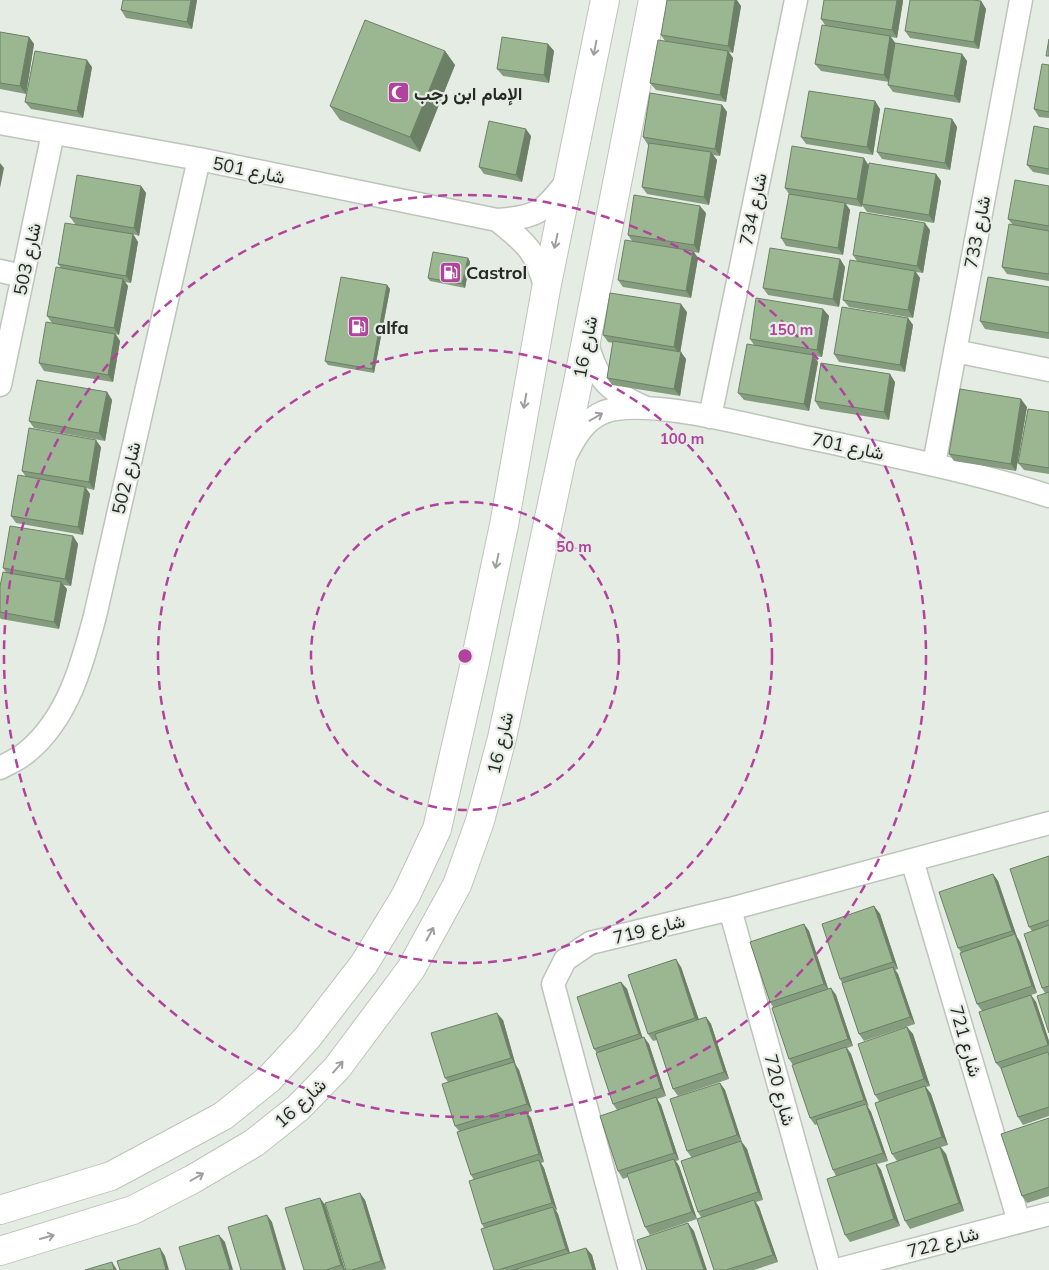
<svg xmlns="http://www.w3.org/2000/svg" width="1049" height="1270" viewBox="0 0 1049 1270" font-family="Mulish,Vazirmatn,sans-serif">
<rect width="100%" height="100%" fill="#e5ece3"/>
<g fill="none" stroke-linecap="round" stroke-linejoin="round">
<defs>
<path id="minor" d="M0,123L199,159L497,220C537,217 543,213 567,181
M497,220C528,245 535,250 546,289
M0,271L23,276
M586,339C596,378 606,390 644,407
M955,351L1049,370
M0,385L53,133
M710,417L796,0
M567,453C576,435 585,420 604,412C644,397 747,425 791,434C878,453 965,469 1049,496
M934,464L1021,0
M0,768C9,763 19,759 27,752C68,718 82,665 95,616L199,159
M912,860L1019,1222
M730,909L830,1270
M630,1270L553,984L565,960L590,943L730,909L1049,823
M837,1270L1049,1214"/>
<path id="tertiary" d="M0,1210L111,1176L223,1116L269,1079L307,1038L364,964L406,895L437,829L474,667L504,525L546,289L605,0
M0,1251L133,1210L193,1179L254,1143L298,1108L337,1068L411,969L457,885L480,821L502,738L577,387L653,0"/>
</defs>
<use href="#minor" stroke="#bdc4bb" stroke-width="25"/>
<use href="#tertiary" stroke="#bdc4bb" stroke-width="30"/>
<use href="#minor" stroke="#fff" stroke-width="22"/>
<use href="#tertiary" stroke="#fff" stroke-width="28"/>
</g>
<path fill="#859d7e" d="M197,0L192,29L126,18L121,10Z
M824,0H903V1L897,38L891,37L895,43L962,54L967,61L960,103L893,92L888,85L889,82L821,71L815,64L825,25L821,19Z
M981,1L986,9L979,49L910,38L905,31Z
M741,6L733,53L729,52L733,58L726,102L656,90L650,83L665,41L661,35Z
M0,32L29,37L34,44L26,94L0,89Z
M548,44L554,51L549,83L503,76L497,69Z
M445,51L455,65L420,152L340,120L330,106Z
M1049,65V118L1039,117L1034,109Z
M92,67L83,118L31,109L25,102Z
M875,101L880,109L873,155L806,144L801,137Z
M722,105L727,112L720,156L713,155L717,160L709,205L647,194L642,187L649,145H648L643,137Z
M952,119L957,127L950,170L882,159L877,152Z
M1049,129V175L1033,172L1027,165Z
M531,136L522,182L484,174L479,167Z
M869,165L936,174L941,181L934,223L867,212L862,205V207L846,204L850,210L843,255L786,246L781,238L789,194L785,188Z
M141,186L146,193L139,236L133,234L138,242L131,283L125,282L128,286L119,335L116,334L120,341L113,382L44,371L39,363L52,323L47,316L61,268L58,264L75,224L70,217Z
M1049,186V281L1007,274L1002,267L1013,225L1008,219Z
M706,213L699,253L694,252L698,258L691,298L623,287L618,280L632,241L628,235Z
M930,230L923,273L916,272L920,278L913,318L849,307L843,300L857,261L853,255Z
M468,258L470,262L465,288L430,281L428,278Z
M840,259L845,267L839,307L768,295L763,288Z
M387,285L390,289L374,373L328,365L325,361Z
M1049,287V339L985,329L980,321Z
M823,309L829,316L822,357L813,356L818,362L809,411L744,400L738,393L754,345L750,339Z
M687,312L680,352L686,359L680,396L612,385L607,378L613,343L608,342L603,335Z
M908,318L913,325L905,372L839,362L834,354Z
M895,382L889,420L820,409L815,401Z
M107,392L112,400L105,441L34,428L29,421Z
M1027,407L1016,471L954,461L949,454Z
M1049,412V474L1024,470L1018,463Z
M101,447L94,490L86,488L90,494L83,535L16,523L11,516L26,477L22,471Z
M73,536L78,544L71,586L63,585L67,589L59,629L1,619L0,618V586L6,572L3,568Z
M1049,856V1033L1045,993L1042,988L1032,931L1029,927Z
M993,874L998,881L1017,937L1020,942L1037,993L1031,995L1036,1002L1049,1041V1116L1023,1125L1018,1117L1002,1070L996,1063L982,1011L977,1004L961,952L958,948Z
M874,906L880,914L898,969L895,970L898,974L915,1024L864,1041L859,1034L842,983L840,979Z
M804,924L809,931L828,989L831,988L836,995L853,1046L847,1048L851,1054L868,1107L871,1112L888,1161L877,1164L881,1170L900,1226L850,1242L845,1235L836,1176L833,1170L818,1124L815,1125L810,1118L793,1065L789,1059L773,1007L770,1002Z
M681,967L699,1020L706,1017L711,1024L729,1079L678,1096L673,1089L657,1040L653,1041L648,1034Z
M621,982L627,989L642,1038L649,1044L666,1096L657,1099L661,1105L679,1160L676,1161L679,1166L697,1219L650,1235L645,1227L628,1177L623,1179L618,1171L617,1110L613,1104L597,1053L594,1049Z
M503,1020L516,1066L519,1070L532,1111L527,1113L531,1118L544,1162L541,1163L544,1168L557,1210H556L558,1214L570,1253L586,1248L592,1255L596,1270H494L484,1228L482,1224L474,1180L471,1175L459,1131L455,1126L448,1082L445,1078Z
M907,1027L913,1034L930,1086L926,1087L931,1094L948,1145L941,1147L946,1154L964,1211L910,1229L905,1221L897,1161L892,1154L879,1101L875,1095Z
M720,1083L725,1090L741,1141L747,1149L763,1200L756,1202L759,1207L778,1262L754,1270H714L701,1217L698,1212L692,1158L687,1151Z
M1049,1118V1196L1027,1203L1022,1196Z
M320,1198L325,1205L345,1270H304Z
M365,1200L386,1269L382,1270H346Z"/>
<path fill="#6c8066" d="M191,0H197L192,29L187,22Z
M735,0H737L741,6L733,53L728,46Z
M897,0H903V1L897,38L892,30Z
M981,1L986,9L979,49L974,42Z
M890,36L896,44L889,82L884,75Z
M29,37L34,44L26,94L20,86Z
M548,44L554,51L549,83L544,75Z
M445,51L455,65L420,152L410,137Z
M728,51L733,58L726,102L720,95Z
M962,54L967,61L960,103L954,96Z
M87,60L92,67L83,118L77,111Z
M875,101L880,109L873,155L867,147Z
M722,105L727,112L720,156L715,149Z
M952,119L957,127L950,170L945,163Z
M526,129L531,136L522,182L516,175Z
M711,152L717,160L709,205L704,197Z
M864,158L869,166L862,207L857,199Z
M0,163L4,168L0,188Z
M936,174L941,181L934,223L929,215Z
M141,186L146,193L139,236L134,228Z
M845,203L850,210L843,255L838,248Z
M700,206L706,213L699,253L694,245Z
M925,223L930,230L923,273L917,266Z
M133,234L138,242L131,283L126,276Z
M693,251L698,258L691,298L686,291Z
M468,258L470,262L465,288L462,284Z
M840,259L845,267L839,307L833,299Z
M915,271L920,278L913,318L908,310Z
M123,279L128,286L119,335L114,328Z
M387,285L390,289L374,373L372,369Z
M681,304L687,312L680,354L674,347Z
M823,309L829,316L822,357L817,350Z
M908,318L913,325L905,372L900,365Z
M115,334L120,341L113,382L108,375Z
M681,352L686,359L680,396L674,389Z
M813,355L818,362L809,411L804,404Z
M890,374L895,382L889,420L884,412Z
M107,392L112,400L105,441L99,433Z
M1021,399L1027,407L1016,471L1011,464Z
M96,440L101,447L94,490L89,482Z
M85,487L90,494L83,535L78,527Z
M73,536L78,544L71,586L65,579Z
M61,582L67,589L59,629L54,622Z
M993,874L998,881L1017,937L1020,942L1037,993L1032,986L1015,935L1012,931Z
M874,906L880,914L898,969L893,962Z
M804,924L809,931L829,991L824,984Z
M676,959L681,967L701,1026L695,1018Z
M893,967L898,974L915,1024L910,1017Z
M621,982L627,989L644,1042L639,1034Z
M831,988L836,995L853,1046L848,1039Z
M1031,995L1036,1002L1049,1041V1047Z
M497,1013L503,1020L516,1066L511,1058Z
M706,1017L711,1024L729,1079L724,1072Z
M907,1027L913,1034L930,1086L924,1079Z
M644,1037L649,1044L666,1096L661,1088Z
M846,1047L851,1054L869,1107L864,1100Z
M514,1062L519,1070L532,1111L527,1104Z
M720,1083L725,1090L742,1142L737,1135Z
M925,1086L931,1094L948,1145L942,1137Z
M656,1097L661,1105L679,1160L674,1153Z
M866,1104L871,1112L888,1161L883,1153Z
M526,1111L531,1118L544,1162L539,1154Z
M741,1141L747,1149L763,1200L758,1192Z
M940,1147L946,1154L964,1211L959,1203Z
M674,1159L679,1166L697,1219L692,1212Z
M539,1160L544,1168L557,1210L552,1203Z
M876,1163L881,1170L900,1226L894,1219Z
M360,1193L365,1200L386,1269L381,1261Z
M320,1198L325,1205L345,1270H344L341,1265Z
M754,1200L759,1207L778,1262L773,1255Z
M553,1207L558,1214L571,1257L566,1249Z
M267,1215L272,1222L286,1270H283Z
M688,1223L694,1231L707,1270H704Z
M219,1235L225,1242L233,1270H230Z
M160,1248L165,1256L169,1270H166Z
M586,1248L592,1255L596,1270H593Z
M112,1262L117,1270H114Z"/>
<path fill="#9bb792" stroke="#6c8066" d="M123,0H191L187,22L121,10Z
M667,0H735L728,46L661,35Z
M824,0H897L892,30L821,19Z
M910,0H973L981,1L974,42L905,31Z
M365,20L445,51L410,137L330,106Z
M822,25L890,36L884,75L815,64Z
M0,32L29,37L20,86L0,83Z
M502,37L548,44L544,75L497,69Z
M1049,39V56H1046Z
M658,40L728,51L720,95L650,83Z
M895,43L962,54L954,96L888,85Z
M35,51L87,60L77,111L25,102Z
M1042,64L1049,65V112L1034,109Z
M809,91L875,101L867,147L801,137Z
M650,93L722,105L715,149L643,137Z
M885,108L952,119L945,163L877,152Z
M489,121L526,129L516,175L479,167Z
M1034,126L1049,129V169L1027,165Z
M649,143L711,152L704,197L642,187Z
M792,146L864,158L857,199L785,188Z
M869,163L936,174L929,215L862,204Z
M77,175L141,186L134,228L70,217Z
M1015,180L1049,186V226L1008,219Z
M789,194L845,203L838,248L781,238Z
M634,195L700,206L694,245L628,235Z
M860,212L925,223L917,266L853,255Z
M65,223L133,234L126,276L58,264Z
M1009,224L1049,231V274L1002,267Z
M625,240L693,251L686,291L618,280Z
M770,248L840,259L833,299L763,288Z
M433,252L468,258L462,284L428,278Z
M850,260L915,271L908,310L843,300Z
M56,267L123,279L114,328L47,316Z
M341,277L387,285L372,369L325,361Z
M988,277L1049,287V333L980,321Z
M610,293L681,304L674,347L603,335Z
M756,298L823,309L817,350L750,339Z
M842,307L908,318L900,365L834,354Z
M46,322L115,334L108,375L39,363Z
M613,341L681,352L674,389L607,378Z
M747,344L813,355L804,404L738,393Z
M821,363L890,374L884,412L815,401Z
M37,380L107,392L99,433L29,421Z
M960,389L1021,399L1011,464L949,454Z
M1028,409L1049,412V468L1018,463Z
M29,428L96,440L89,482L22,471Z
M18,475L85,487L78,527L11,516Z
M10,526L73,536L65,579L3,568Z
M3,572L61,582L54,622L0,612V586Z
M1049,856V920L1029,927L1010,869Z
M993,874L1012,931L958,948L939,892Z
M874,906L893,962L840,979L822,924Z
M804,924L824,984L770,1002L750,942Z
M1049,925V986L1042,988L1024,934Z
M1015,934L1032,986L977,1004L960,953Z
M676,959L695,1018L648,1034L628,975Z
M893,967L910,1017L859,1034L842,983Z
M621,982L639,1034L594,1049L577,997Z
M831,988L848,1039L789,1059L772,1008Z
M1049,992V1033L1037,996Z
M1031,995L1048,1045L996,1063L979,1012Z
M497,1013L511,1058L445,1078L431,1033Z
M706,1017L724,1072L673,1089L655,1034Z
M907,1027L924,1079L875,1095L858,1044Z
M644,1037L661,1088L613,1104L596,1053Z
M846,1047L864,1100L810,1118L792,1065Z
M1048,1052L1049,1056V1107L1018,1117L1001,1068Z
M514,1062L527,1104L455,1126L442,1084Z
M720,1083L737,1135L687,1151L670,1099Z
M925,1086L942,1137L892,1154L875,1103Z
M656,1097L674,1153L618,1171L600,1116Z
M866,1104L883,1153L833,1170L816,1120Z
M526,1111L539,1154L471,1175L457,1132Z
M1049,1118V1187L1022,1196L1001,1134Z
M741,1141L758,1192L698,1212L681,1161Z
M940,1147L959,1203L905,1221L886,1165Z
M674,1159L692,1212L645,1227L627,1174Z
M539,1160L552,1203L482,1224L469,1181Z
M876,1163L894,1219L845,1235L827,1179Z
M360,1193L381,1261L352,1270H346L325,1203Z
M320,1198L341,1265L326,1270H304L285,1208Z
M754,1200L773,1255L726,1270H714L697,1219Z
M553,1207L566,1249L498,1270H494L481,1229Z
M267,1215L283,1270H241L228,1227Z
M688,1223L704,1270H647L637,1240Z
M219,1235L230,1270H186L179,1247Z
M160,1248L166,1270H120L117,1261Z
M586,1248L593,1270H513Z
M112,1262L114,1270H85Z"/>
<defs><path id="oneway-shaft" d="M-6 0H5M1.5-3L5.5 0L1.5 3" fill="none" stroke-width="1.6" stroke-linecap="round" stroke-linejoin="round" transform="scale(1.25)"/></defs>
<g stroke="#9d9f9d">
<use href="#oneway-shaft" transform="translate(595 48) rotate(101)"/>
<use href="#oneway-shaft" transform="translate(556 241) rotate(102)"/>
<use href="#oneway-shaft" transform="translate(525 401) rotate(100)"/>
<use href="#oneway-shaft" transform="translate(596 417) rotate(-30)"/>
<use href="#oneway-shaft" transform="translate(497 561) rotate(102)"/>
<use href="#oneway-shaft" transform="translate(430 934) rotate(-61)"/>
<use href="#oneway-shaft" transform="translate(338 1067) rotate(-49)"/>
<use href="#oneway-shaft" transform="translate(197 1177) rotate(-30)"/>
<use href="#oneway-shaft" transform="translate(47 1237) rotate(-16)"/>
</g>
<g fill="none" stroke="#b1429e" stroke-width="2.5" stroke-dasharray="9 6">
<circle cx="465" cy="656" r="154"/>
<circle cx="465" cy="656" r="307"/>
<circle cx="465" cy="656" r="461"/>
</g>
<defs>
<symbol id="mosque-square" viewBox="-11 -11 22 22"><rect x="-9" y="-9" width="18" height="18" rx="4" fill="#b1429e" stroke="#e5ece3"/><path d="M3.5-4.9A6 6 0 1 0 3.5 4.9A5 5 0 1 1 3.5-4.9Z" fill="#fff"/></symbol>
<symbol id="fuel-square" viewBox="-11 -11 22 22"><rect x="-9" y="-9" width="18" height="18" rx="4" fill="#b1429e" stroke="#e5ece3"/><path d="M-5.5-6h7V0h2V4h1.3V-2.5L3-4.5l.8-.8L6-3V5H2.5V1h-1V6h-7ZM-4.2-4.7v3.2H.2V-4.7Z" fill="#fff"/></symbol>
</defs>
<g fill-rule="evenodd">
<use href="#mosque-square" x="386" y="80" width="25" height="25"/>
<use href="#fuel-square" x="438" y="260" width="25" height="25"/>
<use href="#fuel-square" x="346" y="314" width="25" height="25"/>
</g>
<g text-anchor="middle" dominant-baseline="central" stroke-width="4.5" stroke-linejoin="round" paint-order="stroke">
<g font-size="18" font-weight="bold" fill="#262925" stroke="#e5ece3" text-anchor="start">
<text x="414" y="93">الإمام ابن رجب</text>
<text x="466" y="272">Castrol</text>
<text x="375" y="327">alfa</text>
</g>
<g font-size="18" fill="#262925" stroke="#e5ece3">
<text transform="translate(249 170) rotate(12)">شارع 501</text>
<text transform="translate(753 209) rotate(-78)">شارع 734</text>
<text transform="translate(977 232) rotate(-79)">شارع 733</text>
<text transform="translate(27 259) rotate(-78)">شارع 503</text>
<text transform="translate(585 347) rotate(-79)">شارع 16</text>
<text transform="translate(848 446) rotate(12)">شارع 701</text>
<text transform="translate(126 478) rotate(-77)">شارع 502</text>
<text transform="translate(500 743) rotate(-77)">شارع 16</text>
<text transform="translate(649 929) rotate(-14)">شارع 719</text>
<text transform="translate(966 1041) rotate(74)">شارع 721</text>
<text transform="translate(780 1090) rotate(75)">شارع 720</text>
<text transform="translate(300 1103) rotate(-43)">شارع 16</text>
<text transform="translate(943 1242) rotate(-15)">شارع 722</text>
</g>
</g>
<circle cx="465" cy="656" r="8" fill="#b1429e" stroke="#e5ece3" stroke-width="2.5"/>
<g font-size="15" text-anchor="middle" font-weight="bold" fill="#b1429e" stroke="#e5ece3" stroke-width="4.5" stroke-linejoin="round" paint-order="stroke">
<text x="791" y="335">150 m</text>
<text x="682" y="444">100 m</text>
<text x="574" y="552">50 m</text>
</g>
</svg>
